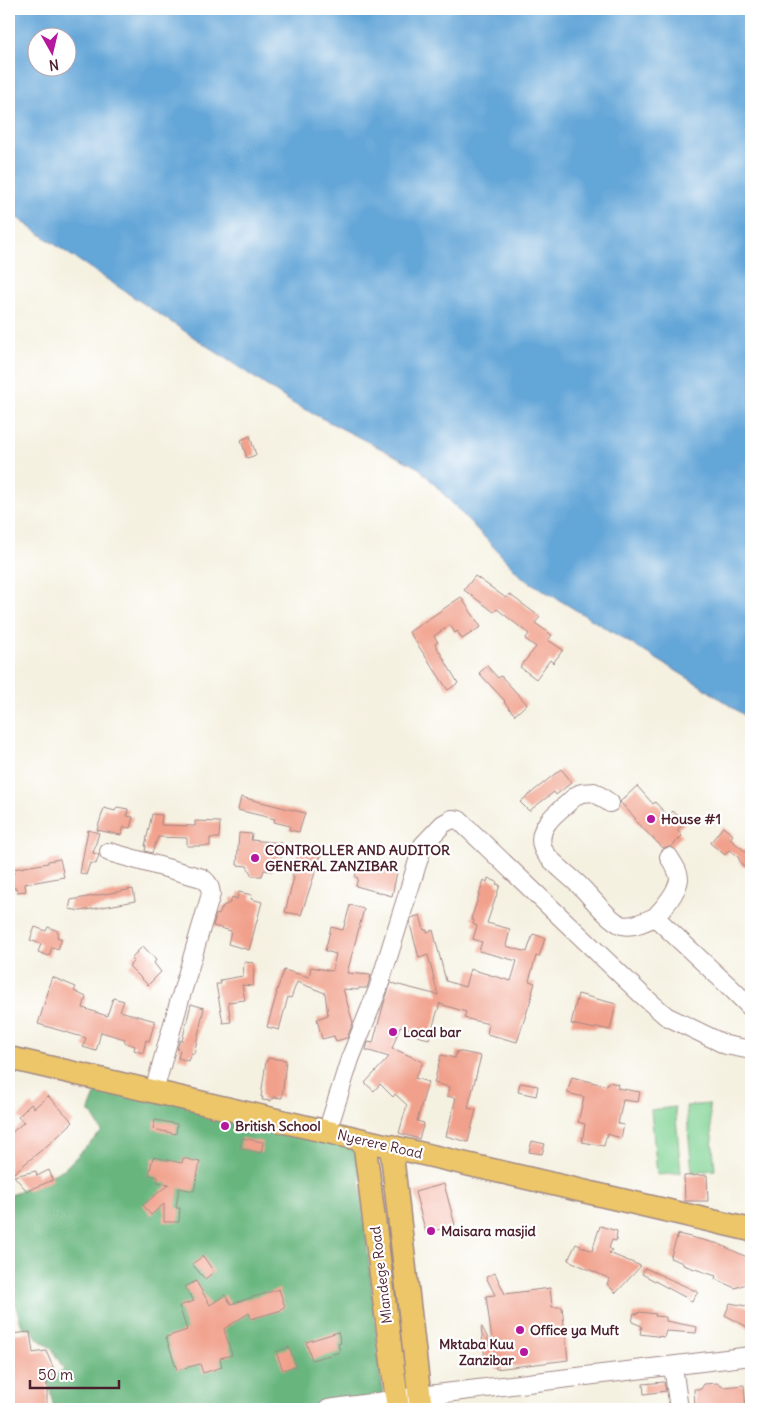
<svg xmlns="http://www.w3.org/2000/svg" width="760" height="1418" viewBox="0 0 760 1418" font-family="Delius,sans-serif">
<rect width="100%" height="100%" fill="#fff"/>
<filter id="ink" filterUnits="userSpaceOnUse"><feTurbulence type="fractalNoise" baseFrequency=".02" numOctaves="2"/><feDisplacementMap in="SourceGraphic" scale="10" xChannelSelector="R" yChannelSelector="G"/><feConvolveMatrix kernelMatrix="1 2 1 2 8 2 1 2 1" color-interpolation-filters="sRGB"/></filter>
<filter id="wash" filterUnits="userSpaceOnUse"><feTurbulence type="fractalNoise" baseFrequency=".0096" numOctaves="4" result="noise"/><feDisplacementMap in="SourceGraphic" scale="20" xChannelSelector="R" yChannelSelector="G"/><feGaussianBlur stdDeviation="1.12" result="paint"/><feColorMatrix in="noise" values="0 0 0 0 0 0 0 0 0 0 0 0 0 0 0 0 0 1.4 0 .05"/><feComposite in="paint" operator="in"/></filter>
<g filter="url(#wash)">
<rect width="100%" height="100%" fill="#f5f1e1"/>
<path fill="#81d495" stroke="#667a60" d="M709,1104L715,1170L692,1172L686,1106Z
M675,1107L681,1173L657,1175L651,1110Z"/>
<path fill="#68b67e" stroke="#596a54" d="M100,1082L356,1141L383,1397L299,1409H54L48,1380L64,1369L51,1348L38,1339L32,1330L28,1329L22,1326L9,1286V1196L64,1169L102,1131L89,1110Z"/>
<path fill="#64a6d8" stroke="#576282" fill-rule="evenodd" d="M9,9H751V720L701,686L523,578L419,468L294,404L60,248L9,212ZM38,38H68V68H38Z"/>
<g id="blocks">
<path fill="#f1a08b" d="M250,436L256,455L247,458L241,440Z
M475,576L506,598L509,594L540,617L535,623L552,635L548,640L563,650L553,663L550,660L536,679L520,667L536,647L525,639L529,634L497,609L494,612L464,590Z
M461,597L481,627L462,639L457,631L455,633L450,625L434,636L438,642L435,644L458,683L448,690L409,632Z
M487,666L498,678L501,676L527,704L515,715L504,702L505,701L479,673Z
M561,769L572,782L556,795L554,792L529,811L520,802Z
M637,786L653,804L655,802L668,816L673,811L685,823L677,830L682,836L671,847L663,848L634,820L636,819L621,803L620,802Z
M241,797L305,813L299,832L289,830L290,826L274,822L275,819L238,810Z
M117,807L128,809L127,816L133,817L130,828L124,827L121,835L97,830L104,808L115,811Z
M152,814L162,815L161,825L195,826V821L220,822L219,838H210V846H187V838L158,837L152,853L145,851L146,846H145Z
M723,827L733,835L730,839L746,852L751,850V864L749,867L747,865L743,867L738,857L729,850L725,855L710,843Z
M88,830L99,833L93,853L99,855L96,864L90,863L86,875L80,873Z
M239,833L252,834L251,840L282,843L280,868H273L272,871L264,870L262,876H252L247,866L237,865Z
M301,847L322,852L301,915L285,912L294,877H292L295,868H294Z
M60,859L64,877L25,884L26,891L17,892L16,888L9,889V874L14,873L13,869L48,863V861Z
M359,861L397,872L392,896L356,886L358,878L355,877Z
M488,878L497,882L496,884L500,885L487,923L510,929L506,946L527,952L533,934L545,938L539,957L536,956L529,981L535,983L532,993H533L517,1042L487,1034L489,1024L464,1018L466,1012L440,1004V1003L429,1039L417,1036L418,1031L400,1026L392,1049L399,1051L423,1062L415,1078L428,1082L417,1121L424,1123L419,1139L399,1133L407,1105L395,1094L393,1097L380,1084L374,1091L365,1083L389,1057L366,1050L368,1042L373,1043L384,1003L391,983L438,995L428,955L419,958L410,924L411,918L420,915L424,930H427V932L433,930L446,981L465,987L470,969L511,981L517,961L479,951L482,942L473,939L477,926L473,924L474,920L471,919L484,880L487,882Z
M133,889L135,901L81,911L69,909L71,900Z
M239,892L252,895L251,899L262,902L249,950L228,944L231,931L213,926L216,914L219,915L223,906L230,903L232,897L237,899Z
M350,905L364,909L347,973L371,975L367,988H359L358,990L343,989L353,1023L347,1038L336,1041L334,1036L322,1039L317,1019L328,1015L325,993L297,982L291,998L288,997L279,1030L267,1027L277,993H276L284,970L309,977L311,967L332,971L336,954L325,951L331,927L343,930Z
M35,927L46,931L48,927L58,931L57,937L62,939L58,949L52,947L49,956L38,952L41,944L30,940Z
M143,946L156,960L154,963L161,972L148,985L129,966L134,961L131,958Z
M244,962L254,963L253,986L242,985L245,1000L228,1002L231,1022L223,1023L216,984H221L220,980L243,976Z
M52,977L76,987L74,991L86,997L83,1008L107,1016L113,998L124,1001L120,1011L155,1021L149,1041L146,1040L143,1053L134,1050L135,1046L124,1042L125,1039L101,1032L96,1051L83,1047L86,1038L38,1024L49,989L48,988Z
M578,994L616,1004L610,1030L596,1027L595,1029L571,1024Z
M191,1004L204,1008L194,1054L191,1053L188,1061L178,1058L180,1050L177,1049L180,1040L182,1041Z
M457,1051L481,1056L468,1108L476,1110L468,1142L446,1136L456,1098L447,1096L449,1087L434,1083L441,1055L455,1058Z
M268,1058L286,1060L282,1098L274,1097V1099L272,1098L271,1101L262,1100L263,1097H261L266,1061H267Z
M572,1077L607,1086L608,1082L618,1084L617,1088L640,1092L638,1102L623,1100L618,1124L624,1125L621,1138L607,1134L604,1146L582,1142L585,1124L578,1122L584,1097L567,1093Z
M520,1083L538,1086L536,1096L518,1092Z
M48,1096L73,1122L55,1139L9,1177V1135L24,1122L18,1117L31,1104L34,1108Z
M155,1120L177,1124L176,1134L153,1129Z
M242,1138L263,1142L261,1153L240,1148Z
M532,1141L545,1144L542,1154L529,1152Z
M153,1157L182,1163L183,1158L200,1162L194,1191L179,1188L176,1208H180L179,1222H164V1204L151,1215L143,1205L169,1184L157,1182L158,1177L149,1175Z
M49,1170L53,1180L27,1191L14,1176L36,1171L37,1176Z
M707,1175L708,1201H685L684,1176Z
M444,1184L455,1225L426,1233L415,1192Z
M600,1226L617,1231L616,1241L612,1240L609,1248L612,1250L609,1253L641,1266L616,1293L607,1284L610,1279L568,1260L576,1244L592,1251Z
M678,1234L719,1244L751,1259V1278L749,1283L735,1288L715,1279L716,1276L683,1265V1263L670,1258Z
M203,1256L214,1272L205,1279L192,1264Z
M645,1268L698,1292L692,1301L642,1274Z
M495,1273L505,1294L550,1288L552,1307H562L568,1360L496,1369L494,1359L485,1360L481,1327H482L493,1348L486,1296L495,1295L486,1277Z
M196,1281L210,1305L225,1295L231,1304L279,1289L285,1307L282,1308V1310L251,1319L249,1313L224,1329L232,1355L220,1358L222,1367L203,1373L200,1364L177,1370L166,1337L187,1330L179,1306L194,1301L185,1287Z
M730,1303L746,1306L751,1309V1329L725,1315Z
M639,1312L656,1314L655,1316L666,1317V1321L697,1327L696,1333L666,1331L664,1337L640,1334L642,1326L632,1322L634,1313L638,1314Z
M30,1332L33,1353L46,1351L56,1374L47,1377V1409H9V1336H12L11,1334Z
M338,1332L341,1343L338,1344L340,1352L312,1360L306,1342Z
M289,1347L296,1366L283,1370L276,1352Z
M664,1382L666,1391L644,1394L643,1384Z
M717,1383L723,1387L744,1385L746,1409H695L694,1389H701L704,1384Z"/>
</g>
</g>
<g filter="url(#ink)">
<use href="#blocks" fill-opacity="0" stroke="#a08886" stroke-width="1"/>
<g fill="none" stroke-linecap="round" stroke-linejoin="round">
<defs>
<path id="minor" d="M610,803L594,792C589,793 583,792 579,794C574,797 570,801 567,804C553,815 534,831 544,851C550,862 573,878 583,889C591,897 611,922 622,925C632,928 646,921 655,917
M109,852L202,878C208,882 210,886 211,894L178,1006L154,1091
M669,857C673,864 679,871 679,879C678,891 663,909 655,917L733,990L751,1008
M327,1132L350,1059L378,989L423,845L443,824L452,819L459,820L641,994L666,1016L726,1045L751,1050
M673,1366L679,1409
M328,1409L420,1396L751,1356"/>
<path id="major" d="M9,1058L751,1230
M364,1140L398,1409
M391,1146L421,1409"/>
</defs>
<use href="#minor" stroke="#a08886" stroke-width="20"/>
<use href="#major" stroke="#a08886" stroke-width="25"/>
<use href="#minor" stroke="#fff" stroke-width="18"/>
<use href="#major" stroke="#ecc669" stroke-width="22"/>
</g>
</g>
<g fill="#b5179e" stroke="#fff" stroke-width="2">
<circle cx="651" cy="819" r="5"/>
<circle cx="255" cy="858" r="5"/>
<circle cx="393" cy="1032" r="5"/>
<circle cx="225" cy="1126" r="5"/>
<circle cx="431" cy="1231" r="5"/>
<circle cx="520" cy="1330" r="5"/>
<circle cx="524" cy="1352" r="5"/>
</g>
<g text-anchor="middle" dominant-baseline="central" stroke-width="4.5" stroke-linejoin="round" paint-order="stroke">
<g font-size="14" font-weight="bold" fill="#4a1f2b" stroke="#fff" text-anchor="start">
<text x="661" y="819">House #1</text>
<text x="265" y="850">CONTROLLER AND AUDITOR<tspan x="265" dy="16">GENERAL ZANZIBAR</tspan></text>
<text x="403" y="1032">Local bar</text>
<text x="235" y="1126">British School</text>
<text x="441" y="1231">Maisara masjid</text>
<text x="530" y="1330">Office ya Muft</text>
<text x="514" y="1344" text-anchor="end">Mktaba Kuu<tspan x="514" dy="16">Zanzibar</tspan></text>
</g>
<g font-size="14" fill="#4a1f2b" stroke="#fff">
<text transform="translate(380 1144) rotate(13)">Nyerere Road</text>
<text transform="translate(381 1275) rotate(-97)">Mlandege Road</text>
</g>
</g>
<rect width="760" height="1418" fill="none" stroke="#fff" stroke-width="30"/>
<g transform="translate(52 52) rotate(172)"><circle r="24" fill="#ffffff" stroke="#b7a5aa"/>
<path d="M0-4L9 19L0 12L-9 19Z" fill="#b5179e"/>
<text y="-8" font-size="14" font-weight="bold" text-anchor="middle" fill="#4a1f2b">N</text>
</g>
<path d="M30 1380v8h89v-8" fill="none" stroke="#4a1f2b" stroke-width="2.5"/>
<text x="38" y="1380" font-size="15" fill="#4a1f2b" stroke="#ffffff" stroke-width="4" paint-order="stroke">50 m</text>
</svg>
